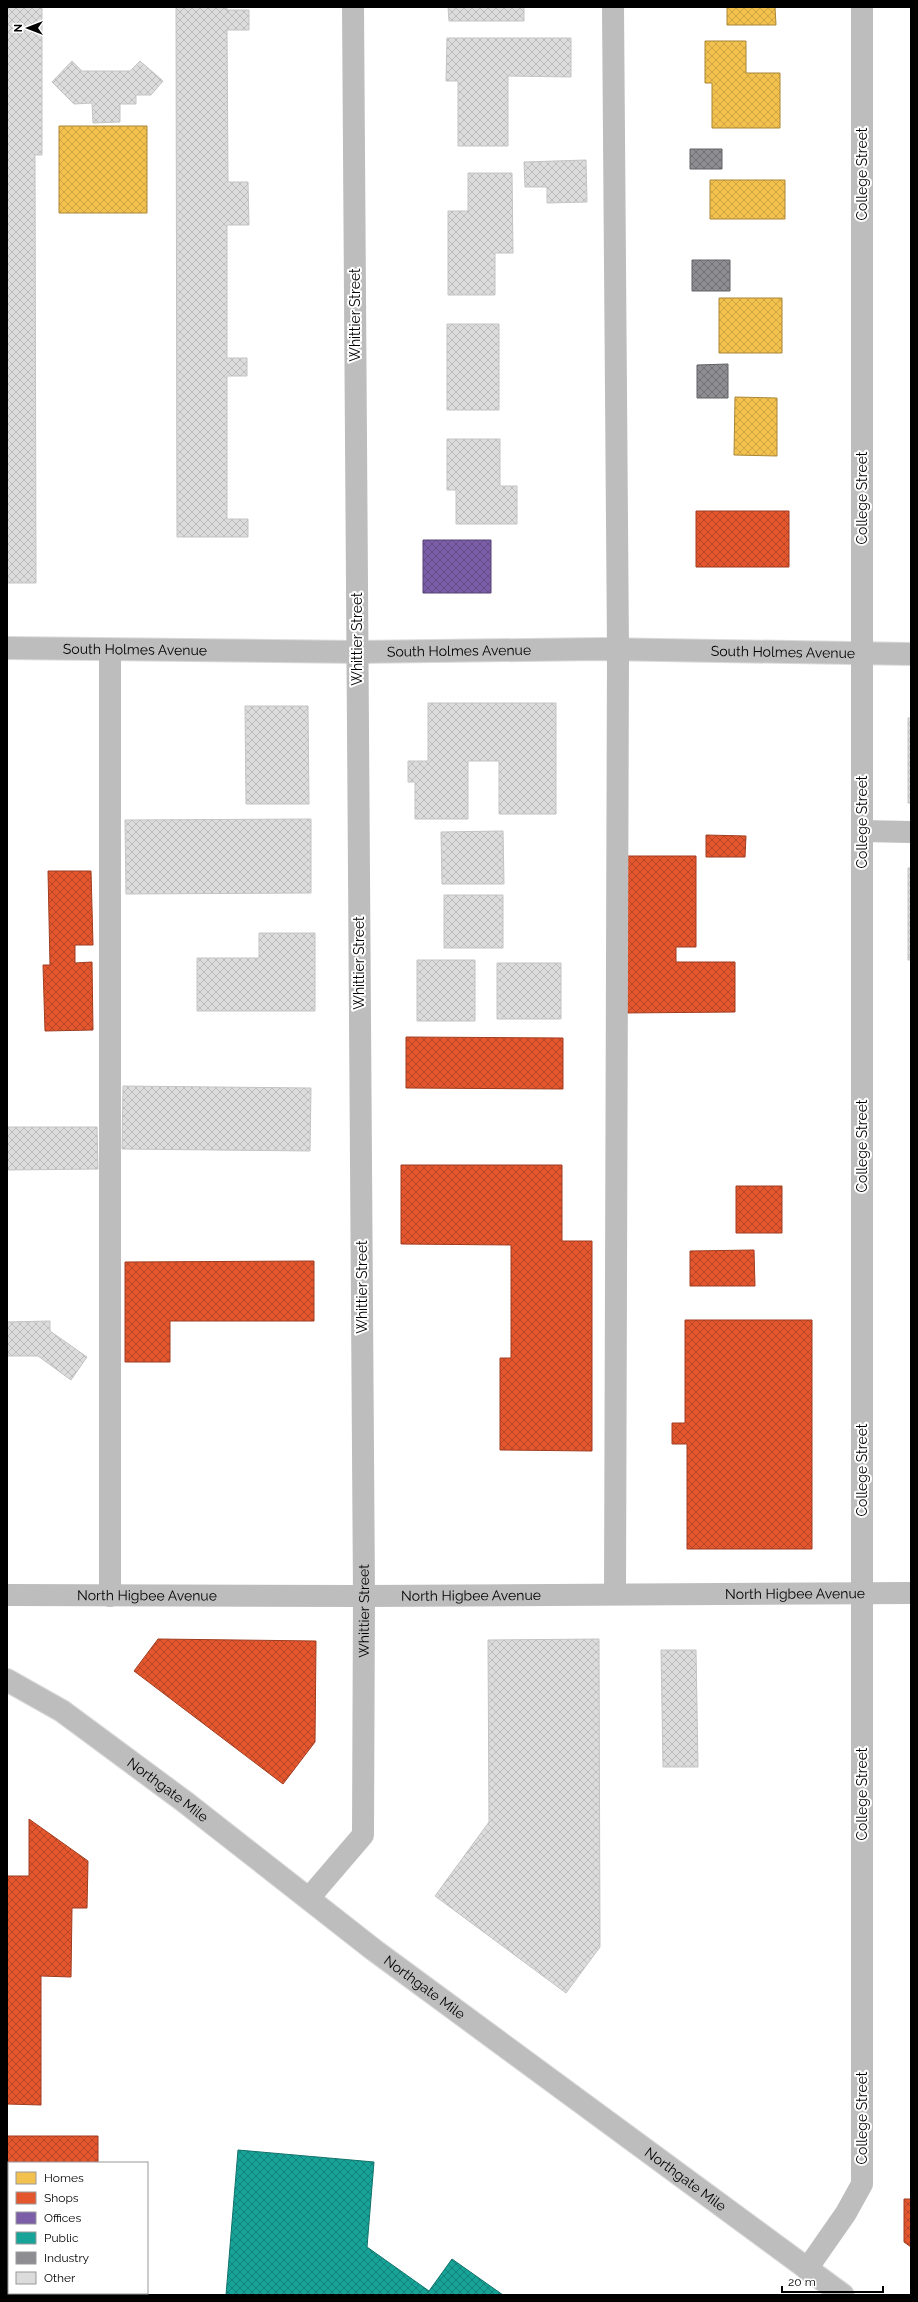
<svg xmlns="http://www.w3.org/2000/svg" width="918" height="2302" viewBox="0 0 918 2302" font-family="Raleway,sans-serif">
<defs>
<pattern id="homes-cross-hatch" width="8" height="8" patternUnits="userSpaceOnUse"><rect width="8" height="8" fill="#f2c14e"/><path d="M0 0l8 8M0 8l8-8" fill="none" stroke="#cea442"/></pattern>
<pattern id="shops-cross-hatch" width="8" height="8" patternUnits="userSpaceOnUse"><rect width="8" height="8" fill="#e4572e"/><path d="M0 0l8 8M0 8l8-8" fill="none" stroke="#b64625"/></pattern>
<pattern id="offices-cross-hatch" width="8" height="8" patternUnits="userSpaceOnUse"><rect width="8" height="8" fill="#7b5ea7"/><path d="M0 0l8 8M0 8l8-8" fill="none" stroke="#624b86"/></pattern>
<pattern id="public-cross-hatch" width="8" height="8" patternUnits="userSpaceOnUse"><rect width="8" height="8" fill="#17a398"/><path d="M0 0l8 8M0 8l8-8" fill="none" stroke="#12827a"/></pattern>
<pattern id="industry-cross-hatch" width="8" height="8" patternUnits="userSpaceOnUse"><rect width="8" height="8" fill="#8d8d92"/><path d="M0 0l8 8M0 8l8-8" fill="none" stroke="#717175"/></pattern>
<pattern id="building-cross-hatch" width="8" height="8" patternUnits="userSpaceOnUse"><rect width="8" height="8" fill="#dcdcdc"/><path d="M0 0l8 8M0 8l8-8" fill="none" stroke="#bbb"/></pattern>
</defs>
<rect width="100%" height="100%" fill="#fff"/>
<path fill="url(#homes-cross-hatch)" stroke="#a98737" d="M727,7H775L776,25H727Z
M705,41H746V73H780V128H712V83H705Z
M59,126H147V213H59Z
M710,180H785V219H710Z
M719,298H782V353H719Z
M735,397L777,398V456L734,455Z"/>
<path fill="url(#shops-cross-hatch)" stroke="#a03d20" d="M696,511H789V567H696Z
M706,835L746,836L745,857H706Z
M621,856H696V947H676V962H735V1012L622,1013Z
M48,871H91L93,945H75V963L92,962L93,1030L45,1031L43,965H50Z
M406,1037L563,1038V1089L406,1088Z
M401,1165H562V1241H592V1451L500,1450V1358H511V1245L401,1244Z
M736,1186H782V1233H736Z
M754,1250L755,1286H690V1251Z
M314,1261V1321H170V1362H125V1262Z
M685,1320H812V1549H687V1444H672V1423H685Z
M158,1639L316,1641L315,1742L283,1784L134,1671Z
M29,1819L88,1861L87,1908H72L71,1977L41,1976V2105L7,2104V1876H29Z
M7,2136H98V2163H9V2183H7Z
M904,2199H911V2247L904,2242Z"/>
<path fill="url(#offices-cross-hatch)" stroke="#564275" d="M423,540H491V593H423Z"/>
<path fill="url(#public-cross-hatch)" stroke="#10726a" d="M238,2150L374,2162L367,2247L429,2291L452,2259L503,2295H226Z"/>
<path fill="url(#industry-cross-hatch)" stroke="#636366" d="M690,149H722V169H690Z
M692,260H730V291H692Z
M728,364V398H697V365Z"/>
<path fill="url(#building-cross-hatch)" stroke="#c4c4c4" d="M7,7H42V155H35L36,583H7Z
M176,7H227V10H249V30H227L228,182H248L249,225H227V358H247V376H227V519H248V537H177Z
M448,7H524V21H449Z
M447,38H571V77L508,76V146H458V81H446Z
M72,61L82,71H130L140,61L163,81L151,95H136V104H120V122L93,123L92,103L74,104L52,82Z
M586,160L587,202L547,203V187H525L524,162Z
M468,173H512L513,253H495V295H448V211H468Z
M447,324H499V410H447Z
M447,439H500V486H517V524H456V490H447Z
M428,703H556V814H499V761H468V819H415V782H408V761H428Z
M245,706H308L309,804H246Z
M908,718H911V803H908Z
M311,819V893L126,894L125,820Z
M503,831L504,884H442L441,832Z
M908,868H911V960H908Z
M444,895H503V948H444Z
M259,933H315V1011H197V958H259Z
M417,960H475V1021H417Z
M497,963H561V1019H497Z
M123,1086L311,1088L310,1151L122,1149Z
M7,1127H97L98,1169L7,1170Z
M50,1321V1331L87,1357L71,1380L38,1356H7V1322Z
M599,1639L600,1947L566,1993L435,1896L489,1822L488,1640Z
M661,1650H696L698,1767H663Z
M7,2292L101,2293V2295H7Z"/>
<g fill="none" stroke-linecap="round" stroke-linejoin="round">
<defs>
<g id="major">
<path id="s3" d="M7,648L357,652L601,649L911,654"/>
</g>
<g id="highway">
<path id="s4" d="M7,1680L62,1711L185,1802L374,1950L843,2295"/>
</g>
</defs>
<use href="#major" stroke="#dbdbdb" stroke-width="24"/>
<use href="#highway" stroke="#dbdbdb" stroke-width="24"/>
<g stroke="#bdbdbd" stroke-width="22">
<path d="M613,7L618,650L615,1594"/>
<path d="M110,650V1596"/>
<path d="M862,831L911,832"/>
<path id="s1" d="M7,1595L364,1596L911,1593"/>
<path id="s2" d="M309,1898L363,1835L364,1596L353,7"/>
<path d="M807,2269L846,2213L862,2184V7"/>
</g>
<use href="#major" stroke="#bdbdbd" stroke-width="22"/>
<use href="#highway" stroke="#bdbdbd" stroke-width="22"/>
</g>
<g text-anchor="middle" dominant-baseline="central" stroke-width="4" stroke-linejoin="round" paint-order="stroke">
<g font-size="14" fill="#000" stroke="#fff">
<text transform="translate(862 174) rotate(-90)">College Street</text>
<text transform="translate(355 315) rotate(-90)">Whittier Street</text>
<text transform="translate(862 498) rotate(-90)">College Street</text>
<text transform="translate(357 639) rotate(-90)">Whittier Street</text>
<text stroke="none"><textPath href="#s3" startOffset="128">South Holmes Avenue</textPath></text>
<text stroke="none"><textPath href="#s3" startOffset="452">South Holmes Avenue</textPath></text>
<text stroke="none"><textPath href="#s3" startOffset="776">South Holmes Avenue</textPath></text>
<text transform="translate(862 822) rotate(-90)">College Street</text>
<text transform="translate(359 963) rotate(-90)">Whittier Street</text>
<text transform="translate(862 1146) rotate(-90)">College Street</text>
<text transform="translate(362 1287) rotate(-90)">Whittier Street</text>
<text transform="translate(862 1470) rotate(-90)">College Street</text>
<text stroke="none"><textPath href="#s1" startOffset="788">North Higbee Avenue</textPath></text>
<text stroke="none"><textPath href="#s1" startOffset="464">North Higbee Avenue</textPath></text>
<text stroke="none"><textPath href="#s1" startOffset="140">North Higbee Avenue</textPath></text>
<text stroke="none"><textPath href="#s2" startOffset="307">Whittier Street</textPath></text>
<text stroke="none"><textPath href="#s4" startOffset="195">Northgate Mile</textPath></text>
<text transform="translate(862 1794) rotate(-90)">College Street</text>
<text stroke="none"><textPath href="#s4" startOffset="519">Northgate Mile</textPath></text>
<text transform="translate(862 2118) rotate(-90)">College Street</text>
<text stroke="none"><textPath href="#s4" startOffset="843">Northgate Mile</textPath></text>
</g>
</g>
<rect width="918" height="2302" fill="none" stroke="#000000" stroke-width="16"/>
<rect x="8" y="2162" width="140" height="132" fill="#ffffff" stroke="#999999"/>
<rect x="16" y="2172" width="20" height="12" fill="#f2c14e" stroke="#999999"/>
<text x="44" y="2182" font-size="12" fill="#000000">Homes</text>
<rect x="16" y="2192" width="20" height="12" fill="#e4572e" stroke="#999999"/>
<text x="44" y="2202" font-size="12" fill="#000000">Shops</text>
<rect x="16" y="2212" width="20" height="12" fill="#7b5ea7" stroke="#999999"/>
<text x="44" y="2222" font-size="12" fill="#000000">Offices</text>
<rect x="16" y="2232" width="20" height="12" fill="#17a398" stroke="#999999"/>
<text x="44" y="2242" font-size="12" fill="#000000">Public</text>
<rect x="16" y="2252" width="20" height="12" fill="#8d8d92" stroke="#999999"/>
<text x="44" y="2262" font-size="12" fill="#000000">Industry</text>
<rect x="16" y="2272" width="20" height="12" fill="#dcdcdc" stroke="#999999"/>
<text x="44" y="2282" font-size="12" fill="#000000">Other</text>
<g transform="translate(28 28) rotate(270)" stroke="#ffffff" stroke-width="3" paint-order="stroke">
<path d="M0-3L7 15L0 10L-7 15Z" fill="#000000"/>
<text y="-6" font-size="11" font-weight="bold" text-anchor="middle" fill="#000000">N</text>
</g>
<path d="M782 2286v6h101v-6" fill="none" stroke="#000000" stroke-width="2"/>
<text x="788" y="2286" font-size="12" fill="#000000" stroke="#ffffff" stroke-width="3" paint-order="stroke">20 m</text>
</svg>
